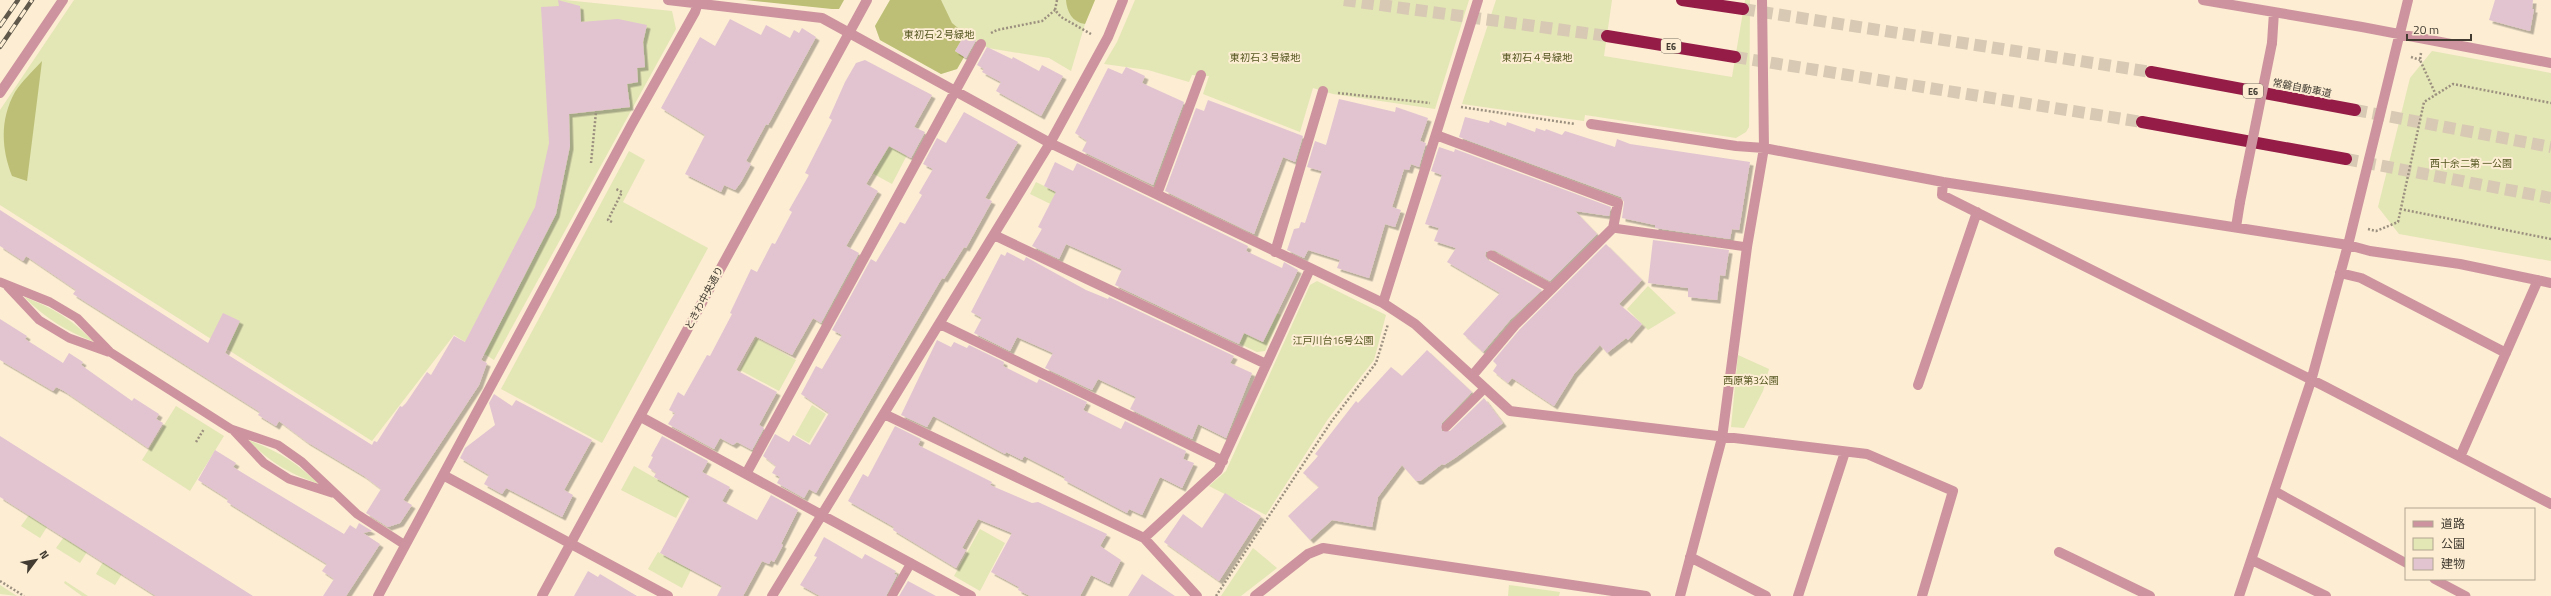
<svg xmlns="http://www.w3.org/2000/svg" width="2551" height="596" viewBox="0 0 2551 596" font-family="'Titillium Web','Noto Sans JP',sans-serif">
<defs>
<filter id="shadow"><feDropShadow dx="3.5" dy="3.5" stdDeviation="0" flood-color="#0004"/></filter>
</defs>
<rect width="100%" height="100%" fill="#fcedd3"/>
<path fill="#e3e6b5" d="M74,0H565L672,11L676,29L494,360L454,335L372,441L0,205V110Z
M890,0H1095L1085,24L1071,71L1049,58L988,48L974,39L957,69L941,74L880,40L875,26Z
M1135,0H1469L1435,109L1333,94L1313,88L1300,132L1203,94L1209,76L1192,75L1189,82L1148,70L1104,64L1117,42Z
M1496,0H1612L1604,56L1732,77L1745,0H1750L1749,127L1746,132L1736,138L1585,115L1584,121L1462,104Z
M2432,51L2551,73V261L2399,234L2378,207L2410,78Z
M869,136L907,155L892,184L872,173Z
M629,151L645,160L623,202L708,248L602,443L501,389Z
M1036,182L1073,200V215L1030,194Z
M1317,281L1386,315L1374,360L1328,419L1266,515L1209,486L1226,471L1310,285Z
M1648,286L1676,313L1648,330L1627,309Z
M24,297C54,308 71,319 94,342C66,331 45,318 24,297Z
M1276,313L1281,315L1265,351L1257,352L1213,331Z
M756,338L796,360L779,391L740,370Z
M1738,355L1769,369L1763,391L1744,428L1731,427Z
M812,405L826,414L809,443L795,435Z
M176,406L224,436L190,491L142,460Z
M248,440C277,450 297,463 319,484C288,473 271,463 248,440Z
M634,466L678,491L695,483L676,518L621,490Z
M29,515L47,527L40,538L21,526Z
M980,529L1005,543L980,591L954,576Z
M64,537L87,552L80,563L56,548Z
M1253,548L1277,568L1241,596H1221Z
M658,552L691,570L682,588L648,569Z
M103,562L122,574L115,585L96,574Z
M65,581L88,596H82L64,583Z
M0,585L17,596L0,594Z
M1509,585L1560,592L1559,596H1508Z"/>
<path fill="#bcbf75" d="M745,0H844L839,9H832Z
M890,0H941L952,23L965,34L955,51L964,57L957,69L941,74L880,40L875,26Z
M1066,0H1095L1085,24C1072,22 1067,12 1066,0Z
M42,61L27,181L12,176C1,148 0,119 15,92C22,81 33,71 42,61Z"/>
<path fill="#e2c4d1" filter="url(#shadow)" d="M558,0L580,6L581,22L618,19L647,25L643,42L645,67L637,68L638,82L627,84L630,107L569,114L570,146L556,214L481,360L487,363L479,385L403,500L412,505L400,523L388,527L366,513L381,489L364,476L307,442L279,421L276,426L258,415L260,412L73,294L76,290L26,256L23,261L0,246V210L208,343L223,313L240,321L225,353L372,445L374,441L377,442L400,406L402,407L406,403L427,372L431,375L454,336L465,342L535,207L549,143L541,7L559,6Z
M2495,0H2533L2532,9H2534L2530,31L2489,20Z
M730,19L761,35L766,25L790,38L794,30L799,33L802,28L816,37L768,125L766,124L746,161L751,164L741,182L735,190L724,185L721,192L685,174L705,135L661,108L700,37L715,46Z
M965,34L976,40L966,58L955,51Z
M987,47L1012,59L1013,57L1039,71L1042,65L1063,76L1041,116L996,91L1001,82L982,72L984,69L977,65Z
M865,60L932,95L914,127L925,132L911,158L889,146L866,184L878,191L846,246L859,253L821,323L813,318L792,355L755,336L736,370L777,392L759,425L764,428L752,450L737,442L733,445L720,438L714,449L668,424L675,413L669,410L678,392L684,396L707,355L710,356L732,314L730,313L751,269L757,272L772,243L775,244L792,212L789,210L809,175L805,173L832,120L829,118L845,82L856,63Z
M1126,67L1145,76L1142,83L1184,102L1153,185L1082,151L1087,141L1075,133L1108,68L1122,74Z
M1339,99L1395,112L1396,107L1428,118L1420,141L1426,143L1419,167L1411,164L1409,170L1404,169L1392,207L1401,210L1395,227L1385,224L1369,278L1337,268L1340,260L1308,250L1304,258L1287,250L1294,229L1299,228L1301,222L1305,223L1322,171L1307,167L1315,141L1326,145Z
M1208,100L1303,136L1295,162L1283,157L1254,234L1165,191L1196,108L1204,111Z
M964,112L1018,142L985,198L992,201L966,248L964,247L944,279L942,278L816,493L809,489L804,498L777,483L780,477L772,473L776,466L763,456L775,434L789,442L793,435L810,445L829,413L801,394L816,366L822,369L842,335L832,330L871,259L876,262L900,222L905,224L922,195L919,193L933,169L923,164L937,138L946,143Z
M1465,117L1489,123L1490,120L1506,126L1507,122L1535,132L1536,128L1545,131L1546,129L1562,135L1565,131L1615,147L1617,139L1630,144L1750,162L1739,230L1732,229L1730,239L1655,228V225L1622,218L1624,202L1621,197L1459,137Z
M1439,147L1454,152L1455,149L1611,207L1609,216L1575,211L1597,234L1550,281L1494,250L1486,252L1485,256L1488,260L1542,290L1510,320L1483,352L1463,334L1500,293L1447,262L1456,248L1434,241L1439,228L1425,224L1442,175L1431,171Z
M1055,162L1073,171L1077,163L1248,246L1246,251L1282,268L1284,262L1298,270L1263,342L1244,333L1239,344L1115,285L1122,269L1066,244L1059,259L1032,246L1042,229L1038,227L1056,192L1044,186Z
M1653,240L1729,250L1725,276L1720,275L1717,300L1688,297V288L1648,283Z
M1606,244L1642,280L1619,304L1642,324L1628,340L1626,338L1607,353L1600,345L1574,374L1554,406L1512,378L1508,383L1493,371L1497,365L1493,361L1520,329Z
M1007,252L1024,261L1026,257L1086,290L1108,299L1109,297L1234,356L1230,363L1252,373L1226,438L1198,424L1192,439L1130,409L1136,397L1098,379L1092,390L1045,368L1053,353L1017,337L1010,351L974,333L982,318L971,312L1001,254L1005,256Z
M0,319L27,336L25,339L63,363L69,353L83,362L81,365L132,401L134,398L159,414L156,419L163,423L148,448L64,391L56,387L53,391L0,360Z
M937,340L951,347L954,342L967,348L969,345L1004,362L1003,366L1037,383L1039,379L1087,402L1083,410L1121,429L1125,421L1186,451L1183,459L1194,463L1182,488L1160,477L1142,515L1129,509L1127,513L1064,480L1065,477L1024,456L1022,460L1006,452L1005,454L933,416L927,427L901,415Z
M1427,350L1472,392L1442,423V431H1450L1484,398L1503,423L1455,458L1444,465L1442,464L1420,481H1416L1402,465L1378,497L1372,527L1332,520L1310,540L1288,516L1319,487L1303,473L1318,456L1315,454L1356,401L1358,403L1391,367L1402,376Z
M494,394L512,406L516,400L592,440L564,490L573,495L562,517L506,488L502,494L484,484L489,475L460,458L465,448L495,425L489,403Z
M895,426L921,439L918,445L992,482L990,485L1032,503L1038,502L1107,534L1100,546L1121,560L1109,584L1091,575L1080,596H1030L1018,590L1019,587L991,572L1012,533L978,519L962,548L966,550L956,568L893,530L894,527L848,501L863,474L868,477Z
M0,436L253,596H156L0,497Z
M662,436L708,461L702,472L730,487L722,501L757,520L771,495L798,510L781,544L783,545L774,562L771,560L769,564L762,561L743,596H717L722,586L660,553L690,497L654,477L656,473L648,467L653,457L651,456Z
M215,450L236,463L233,467L344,534L350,525L356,529L359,523L372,531L363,533L380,544L346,596H323L334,579L322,571L327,564L227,502L228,499L198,480Z
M1225,493L1261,516L1219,581L1164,542L1183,514L1202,528Z
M824,537L862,559L865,554L896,571L894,574L897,575L886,596H820L800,585L817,557L814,556Z
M588,571L598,577L600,574L637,596H574Z
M1142,574L1175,596H1128Z
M908,581L936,596H899Z"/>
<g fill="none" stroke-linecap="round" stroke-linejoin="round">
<path stroke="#d7c9b3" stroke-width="12" stroke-dasharray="12 6" stroke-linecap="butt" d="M1344,0L1607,36
M1743,9L2151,72
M1735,57L2142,122
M2355,110L2551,147
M2346,159L2551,198"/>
<path stroke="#9b907f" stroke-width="2.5" stroke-dasharray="2 2" stroke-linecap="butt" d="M1057,0L1055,10L1061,17L1091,34
M991,33L997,30L1042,21L1055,10
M2421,53L2420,60L2436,95
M2411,57L2420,60
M1338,93L1430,103
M1461,107L1575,124
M591,163L596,112
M2400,209L2551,239
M612,222L608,220L622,192L616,189
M2368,229L2376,231L2398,222L2424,102L2453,84L2551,103
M196,442L204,429
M0,581L24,596
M1216,596L1331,422L1376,363L1388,324"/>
<path stroke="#cd939e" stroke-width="9" d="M1613,228L1747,247
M1491,255L1551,288
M0,282L50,302L77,318L110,352L231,429L278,445L302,462L357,514L405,545
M8,287L39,320L69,338L108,352
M1446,427L1485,388
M234,431L264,463L289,479L332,493
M2275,491L2406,563
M2434,579L2466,596
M892,596L911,563"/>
<path stroke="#cd939e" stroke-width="10" d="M668,0L822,18L1050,143L1383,303L1415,324L1510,411L1867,454L1953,491L1922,596
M2203,0L2362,27L2551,63
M2272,43L2274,12
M0,93L63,0
M1591,124L1736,146L1764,148L1943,182L2348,245L2370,251L2460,264L2551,283
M1436,135L1618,203L1613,228L1515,325L1472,376
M1943,182L1942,195L2324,386L2551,504
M1157,194L1201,75
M2236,227L2240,202
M994,235L1266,364
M1275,252L1323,91
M2340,273L2361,278L2506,353
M1383,303L1478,0
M940,324L1223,461
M1918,385L1977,212
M884,414L1144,538L1197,596
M641,417L971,596
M2460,457L2538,280
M746,474L981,44
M1144,538L1218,470L1310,269
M2059,552L2150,596
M1690,557L1766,596
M2252,560L2326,596
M378,596L443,475
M668,596L443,475L632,124L695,12L698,3
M772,596L1050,143L1108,37L1123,0
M1255,596L1308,554L1323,548L1646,596
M1680,596L1722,438L1747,247L1764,148L1762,0
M1798,596L1845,452
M2239,596L2311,381L2348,245L2408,0"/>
<path stroke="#cd939e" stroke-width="10" d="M542,596L867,0"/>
<path stroke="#941c46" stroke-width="12" d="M1682,0L1743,9
M1607,36L1735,57
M2151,72L2355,110
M2142,122L2346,159"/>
<defs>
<path id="rail" d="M0,26L18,0
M0,47L32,0"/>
</defs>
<use href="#rail" stroke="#5f584b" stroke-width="4.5"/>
<use href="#rail" stroke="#fcedd3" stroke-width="3" stroke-dasharray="9" stroke-linecap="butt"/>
<path stroke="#cd939e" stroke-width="10" d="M2240,202L2272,43"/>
</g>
<g text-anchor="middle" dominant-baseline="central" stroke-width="4" stroke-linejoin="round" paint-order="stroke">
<g fill="#fcedd3" stroke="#797062" stroke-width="1">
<rect x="1661" y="39" width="20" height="14" rx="3"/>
<rect x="2243" y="84" width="20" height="14" rx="3"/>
</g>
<g font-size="9" font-weight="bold" fill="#413b31">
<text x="1671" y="46">E6</text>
<text x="2253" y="91">E6</text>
</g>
<g font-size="10" fill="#555620" stroke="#fcedd3">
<text x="939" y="34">東初石２号緑地</text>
<text x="1265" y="57">東初石３号緑地</text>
<text x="1537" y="57">東初石４号緑地</text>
<text x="2471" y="163">西十余二第 一公園</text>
<text x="1333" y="340">江戸川台16号公園</text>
<text x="1751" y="380">西原第3公園</text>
</g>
<g font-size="10" fill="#413b31" stroke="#fcedd3">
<text transform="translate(2302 88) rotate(11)">常磐自動車道</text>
<text transform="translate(704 298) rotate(-62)">ときわ中央通り</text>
</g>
</g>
<rect x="2405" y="508" width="130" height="72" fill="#fcedd3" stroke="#b1a692"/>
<rect x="2413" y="521" width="20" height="6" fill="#cd939e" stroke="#b1a692"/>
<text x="2441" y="528" font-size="12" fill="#413b31">道路</text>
<rect x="2413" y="538" width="20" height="12" fill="#e3e6b5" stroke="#b1a692"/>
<text x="2441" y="548" font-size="12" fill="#413b31">公園</text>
<rect x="2413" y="558" width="20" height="12" fill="#e2c4d1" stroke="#b1a692"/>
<text x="2441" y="568" font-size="12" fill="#413b31">建物</text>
<g transform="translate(36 560) rotate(58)" stroke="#fcedd3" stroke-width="3" paint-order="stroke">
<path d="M0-3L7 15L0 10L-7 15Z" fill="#413b31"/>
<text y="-6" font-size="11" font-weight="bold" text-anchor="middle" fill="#413b31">N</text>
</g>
<path d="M2407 34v6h64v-6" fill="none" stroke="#413b31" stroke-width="2"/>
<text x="2413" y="34" font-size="12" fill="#413b31" stroke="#fcedd3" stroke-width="3" paint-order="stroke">20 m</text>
</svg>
